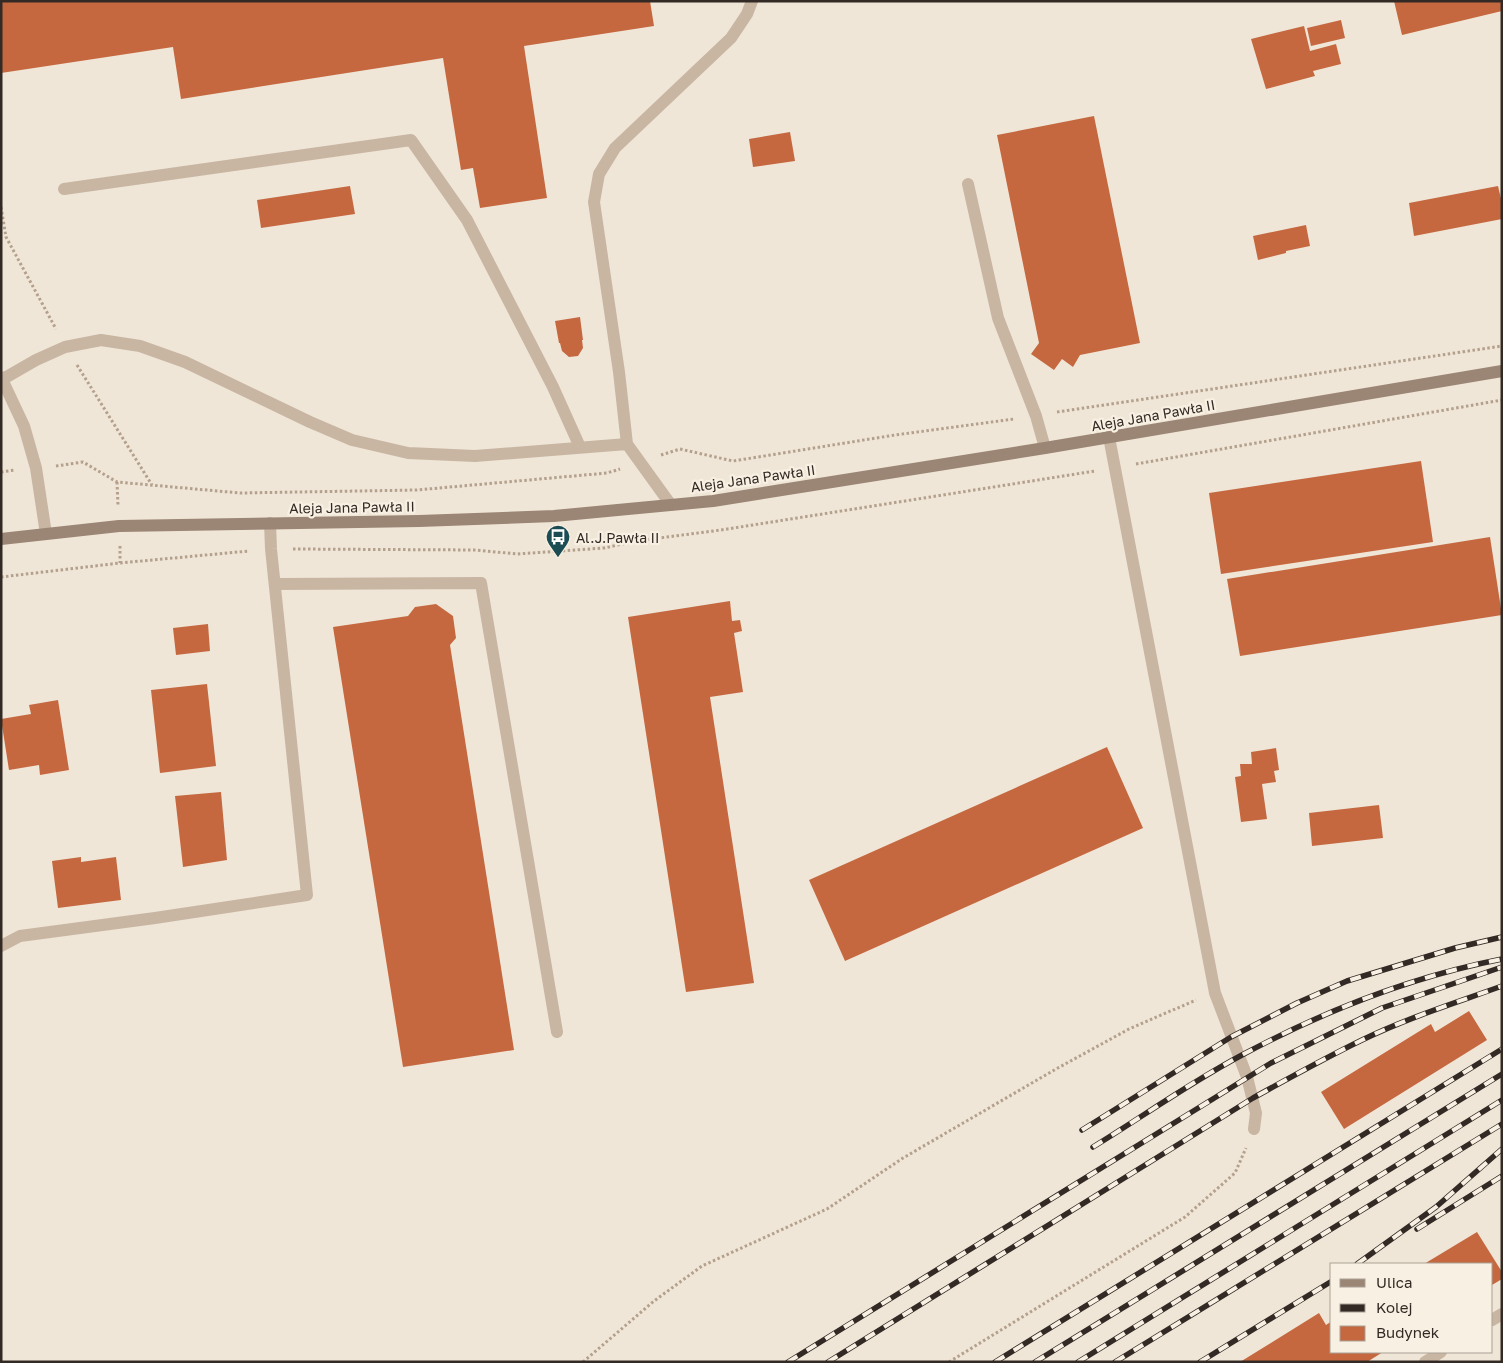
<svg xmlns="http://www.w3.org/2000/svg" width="1503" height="1363" viewBox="0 0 1503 1363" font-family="'Golos Text',sans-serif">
<rect width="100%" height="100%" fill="#f0e6d7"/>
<path fill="#c56840" d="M1,1H650L654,26L524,46L547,198L480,208L473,168L461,170L443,58L181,99L173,47L1,73Z
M1394,1H1502V11L1402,35Z
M1341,20L1345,38L1311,46L1307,28Z
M1304,26L1310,51L1336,44L1341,64L1313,71L1315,76L1266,89L1251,39Z
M1094,116L1140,343L1080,355L1073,367L1062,359L1054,370L1031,354L1039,343L997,135Z
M790,132L795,161L753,167L749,139Z
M350,186L355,214L261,228L257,200Z
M1498,186L1502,203V219L1414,236L1409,203Z
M1306,225L1310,246L1286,251V253L1258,260L1253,236Z
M580,317L583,340H582L583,348L578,356L569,357L562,351L560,343H559L555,321Z
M1421,461L1433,542L1221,574L1209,493Z
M1490,537L1502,615L1240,656L1227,579Z
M730,601L732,621L740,620L742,631L734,633L743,692L710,697L754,983L686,992L628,617Z
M436,604L453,616L456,638L450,645L514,1050L403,1067L333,627L408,616L415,607Z
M208,624L210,651L176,655L173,628Z
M207,684L216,766L160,773L151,690Z
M58,700L69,770L40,775L39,765L9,770L1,719L31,714L29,705Z
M1107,747L1143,828L845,961L809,880Z
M1276,748L1279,770L1274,771L1276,782L1262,784L1267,819L1241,822L1235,777L1241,776L1240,764H1252L1251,752Z
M221,792L227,860L183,867L175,796Z
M1379,805L1383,838L1312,846L1309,813Z
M81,857V862L116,857L121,900L58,908L52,861Z
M1469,1011L1487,1040L1344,1129L1321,1092L1431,1024L1435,1032Z
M1477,1232L1502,1272V1279L1492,1285V1264H1424Z
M1319,1313L1326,1325L1332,1321V1352H1383L1367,1362H1240Z"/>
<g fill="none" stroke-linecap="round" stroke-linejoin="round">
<path stroke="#b3a08d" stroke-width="3" stroke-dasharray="2.5 2.5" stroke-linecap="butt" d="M1,207L6,237L56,329
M77,365L152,485
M1057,412L1502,346
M661,455L680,449L733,461L895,435L1014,419
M1136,464L1502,400
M56,466L83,462L117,482L240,493L417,490L607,473L620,469
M1,472L15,470
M117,482L118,505
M120,546V563
M293,549L476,550L517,554L604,548L636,541L721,530L1095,471
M1,577L120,563L249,551
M583,1362L654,1301L702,1266L827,1209L903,1158L1056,1069L1129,1029L1196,1000
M949,1362L1185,1217L1235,1173L1246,1148"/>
<path stroke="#c8b6a3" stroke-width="12" d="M968,184L998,318L1036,416L1045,448
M64,189L411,140L467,220L553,387L580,447
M3,379L36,360L65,347L101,340L140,346L185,362L310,422L352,440L408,453L475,456L627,444
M1109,437L1215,993L1247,1077L1256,1113L1254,1129
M671,505L627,444L619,372L594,202L599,174L615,148L731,38L747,14L752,1
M275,584L481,583L557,1032
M1,946L20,936L155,918L307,895L271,549L270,523"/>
<path stroke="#c8b6a3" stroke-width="12" d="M1,377L24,426L36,468L46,534
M1492,1320L1502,1314
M1425,1362L1441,1352"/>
<path stroke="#9b8575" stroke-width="12" d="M1,539L119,526L419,521L554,516L713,501L1045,448L1502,371"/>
<defs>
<path id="rail" d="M1082,1130L1231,1037L1297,1003L1347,981L1455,948L1502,937
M1093,1147C1142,1117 1191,1082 1242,1055C1324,1011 1410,977 1502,959
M1417,1229L1502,1176
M1357,1264L1436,1207L1502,1149
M788,1362L1271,1063L1382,1008L1502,967
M828,1362L1253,1098C1289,1078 1325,1058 1362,1040C1407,1018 1455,1003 1502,986
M995,1362L1502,1049
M1035,1362L1502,1074
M1078,1362L1502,1100
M1115,1362L1502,1124
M1200,1362L1332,1281"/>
</defs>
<use href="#rail" stroke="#332a25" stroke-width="5.5"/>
<use href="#rail" stroke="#f8f0e2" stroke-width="4" stroke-dasharray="11" stroke-linecap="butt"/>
</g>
<defs>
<symbol id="bus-pin" viewBox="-11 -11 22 30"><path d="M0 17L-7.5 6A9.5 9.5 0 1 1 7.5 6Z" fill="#1b4c53" stroke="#f8f0e2"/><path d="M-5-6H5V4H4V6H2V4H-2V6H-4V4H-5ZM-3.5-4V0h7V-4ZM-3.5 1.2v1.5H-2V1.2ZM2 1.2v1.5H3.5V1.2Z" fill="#fff"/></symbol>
</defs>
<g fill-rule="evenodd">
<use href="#bus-pin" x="544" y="523" width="28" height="38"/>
</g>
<g text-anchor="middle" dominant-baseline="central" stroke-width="4.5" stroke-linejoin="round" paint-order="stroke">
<g font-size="14" fill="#332a25" stroke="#f8f0e2">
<text transform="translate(1153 415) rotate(-10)">Aleja Jana Pawła II</text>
<text transform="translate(753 478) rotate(-8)">Aleja Jana Pawła II</text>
<text transform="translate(352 507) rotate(-1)">Aleja Jana Pawła II</text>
</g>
<g font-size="14" fill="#332a25" stroke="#f8f0e2" text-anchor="start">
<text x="576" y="537">Al.J.Pawła II</text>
</g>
</g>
<rect width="1503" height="1363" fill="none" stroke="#332a25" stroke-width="5"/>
<rect x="1330" y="1263" width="162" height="90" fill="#f8f0e2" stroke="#a9a196"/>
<rect x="1340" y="1279" width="25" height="8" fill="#9b8575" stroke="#a9a196"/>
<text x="1376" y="1288" font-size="15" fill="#332a25">Ulica</text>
<rect x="1340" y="1304" width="25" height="8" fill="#332a25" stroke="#a9a196"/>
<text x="1376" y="1313" font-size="15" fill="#332a25">Kolej</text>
<rect x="1340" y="1326" width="25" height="15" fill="#c56840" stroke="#a9a196"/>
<text x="1376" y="1338" font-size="15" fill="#332a25">Budynek</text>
</svg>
